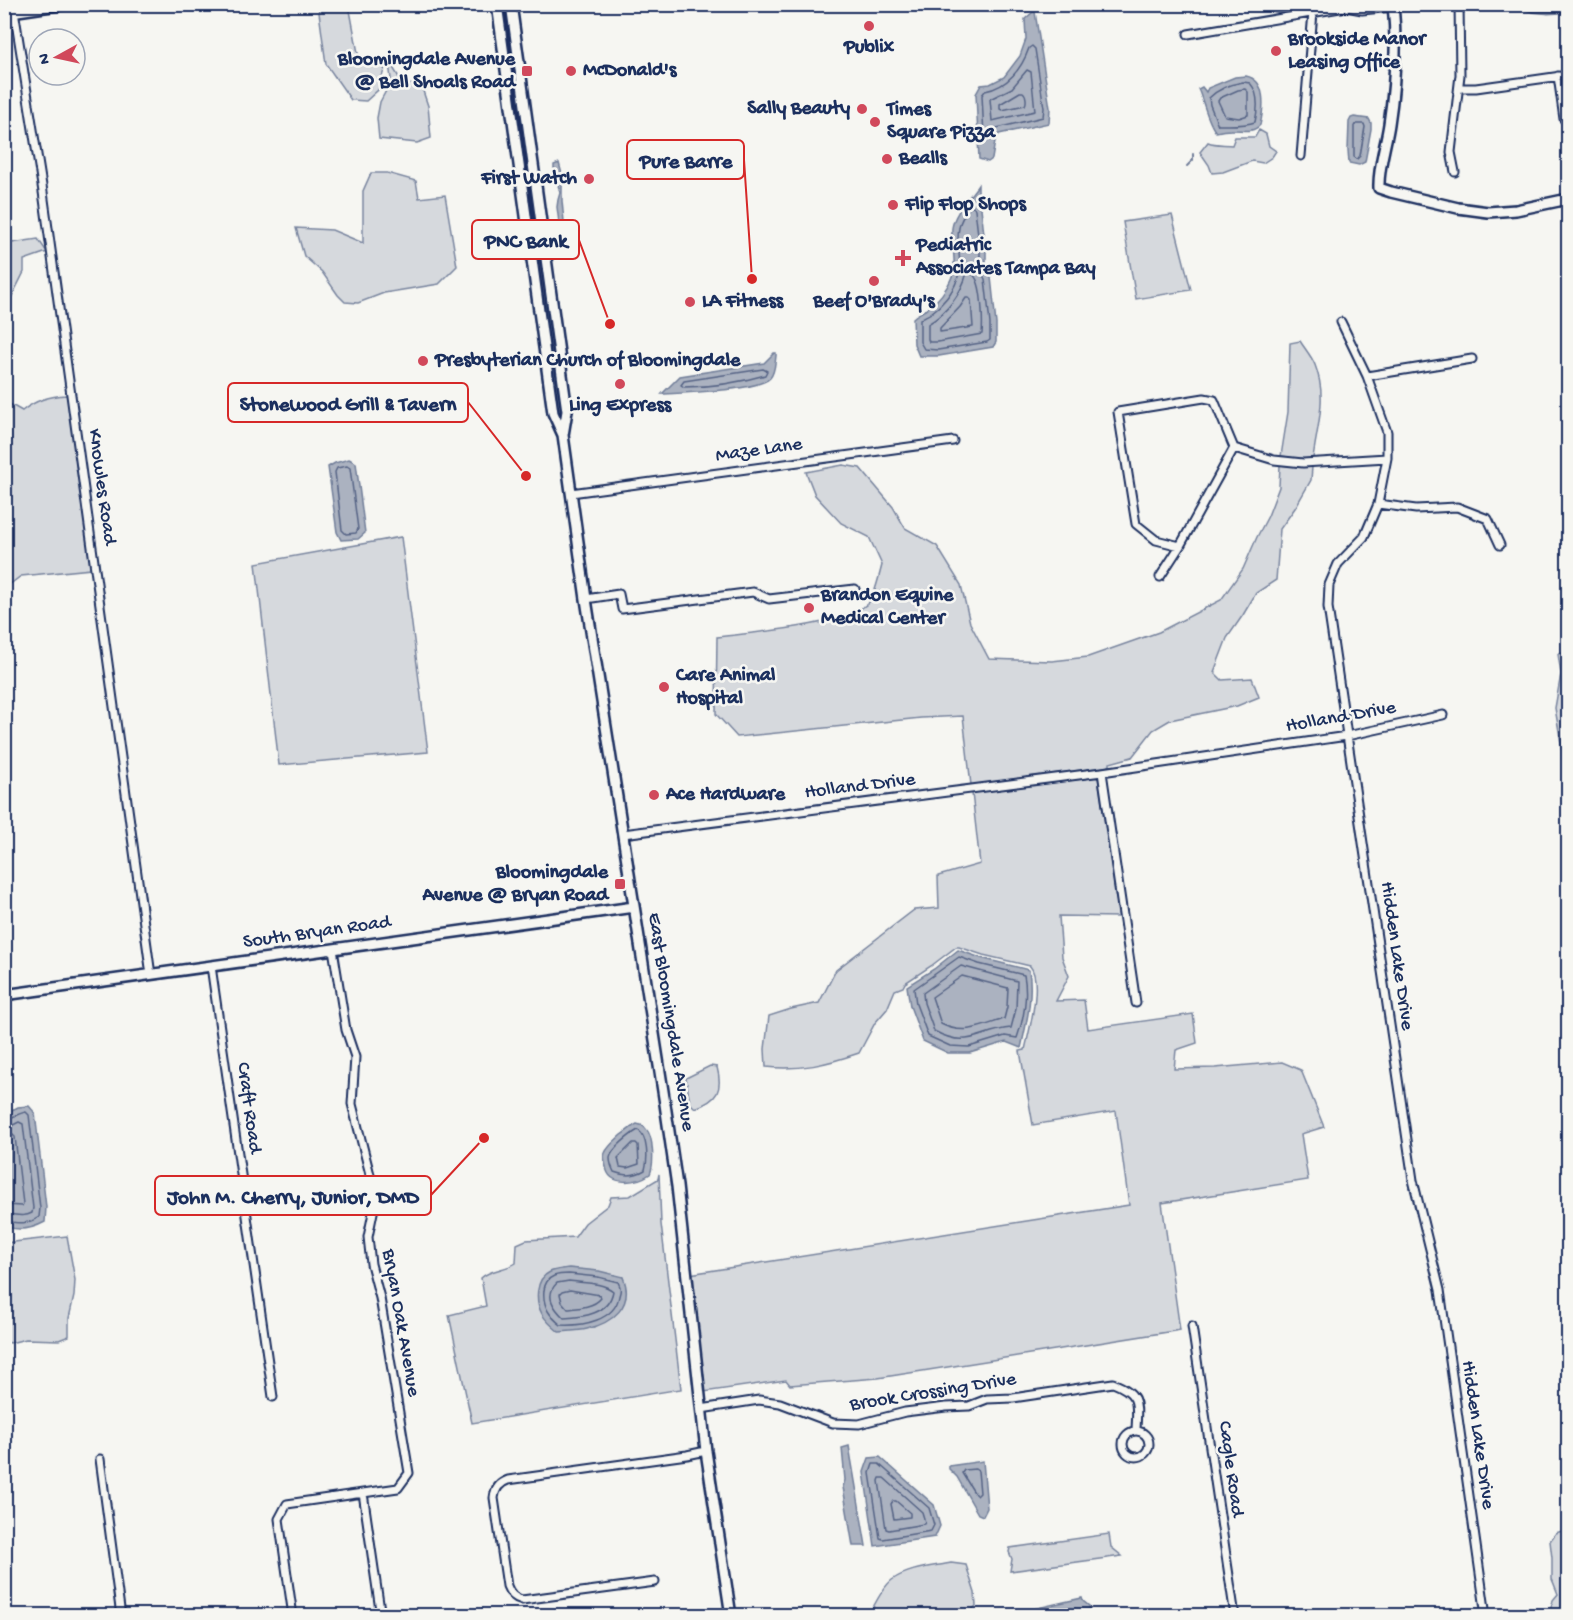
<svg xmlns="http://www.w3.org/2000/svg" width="1573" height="1620" viewBox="0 0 1573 1620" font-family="'Gochi Hand',sans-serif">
<rect width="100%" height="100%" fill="#f6f6f2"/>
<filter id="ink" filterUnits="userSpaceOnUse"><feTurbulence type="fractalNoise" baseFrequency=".0167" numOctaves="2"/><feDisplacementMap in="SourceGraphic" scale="12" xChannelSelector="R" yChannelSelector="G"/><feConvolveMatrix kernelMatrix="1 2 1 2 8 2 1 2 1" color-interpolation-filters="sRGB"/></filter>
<g filter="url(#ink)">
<path fill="#d6d9dd" stroke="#78849e" stroke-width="1.5" d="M318,5H349L360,64L389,61L403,84L421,85L428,106L431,138L417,143L379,139L377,118L380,102L388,87L391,79L389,63L384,70L378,90L366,101L351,100L326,64Z
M1259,130L1266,134L1269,146L1276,151L1272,157L1263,163L1252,161L1223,172L1212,173L1209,165L1200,152L1208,142C1216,145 1223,144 1232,145L1235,137H1255Z
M371,173H387L416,181L419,198L445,195L457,266L439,284L384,293L358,303L345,302L338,295L322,272L304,256L296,228L332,230L363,243V191Z
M1172,215L1191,290L1136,299L1123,222Z
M38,239L47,252L24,260V272L5,310V244Z
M1300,341C1305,349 1312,357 1315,365C1328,398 1317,426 1313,458L1303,459L1281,456L1288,412L1290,343Z
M67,395L91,569L21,576L5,588V403H8L22,411C36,400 49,396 67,395Z
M843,465L860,468L893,507L905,528L937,546L961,585L970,623L989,659L1052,661L1088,657L1159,632L1221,600L1243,569L1257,537L1268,516L1279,487L1280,465L1302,467H1312L1311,480L1295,508L1280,529L1276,580L1256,593L1243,615L1227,638L1214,672L1222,680L1252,678L1259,697L1237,706L1170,720L1153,730L1132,757L1110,763V766L971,785L963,716L921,718L737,737L716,714L717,637C750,633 850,626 870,601C874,596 880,573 882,565L869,537L841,523L815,495L806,472Z
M401,537L428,752L279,765L256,563Z
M1568,652V805L1566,800L1561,743L1555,708L1561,674L1558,654Z
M1098,777L1119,917L1059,916L1062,957L1069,976L1056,1001L1084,1000L1088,1029L1193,1014L1197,1043L1176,1050L1174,1069L1215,1068L1282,1062L1301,1070L1324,1127L1301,1134L1308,1180L1162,1203L1180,1330L878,1378L790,1385L786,1380L704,1392L690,1274L1129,1205L1116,1111L1033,1125L1020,1051L1025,1050C1029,1031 1043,981 1030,966L983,955L959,947H956L931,966L905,983L903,987L895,990L887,1009L875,1023L859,1053C827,1064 800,1071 766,1067L765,1049L769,1016L791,1009L819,1003L836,970L914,910L939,908L938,876L980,864L972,793Z
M710,1066L717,1067C723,1090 718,1100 695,1108L690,1103L686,1078Z
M659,1174L661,1224L681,1389L472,1423L449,1315L486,1306L481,1278C490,1269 506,1270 516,1263L517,1244L526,1240L575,1237L585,1223L608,1205L611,1197L630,1196L658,1179Z
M67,1236L75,1280L74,1296L69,1318V1336L59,1340L26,1339L10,1343L5,1341V1243Z
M1568,1529V1615H1549L1553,1600L1558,1594L1552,1579V1558L1550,1541L1556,1533Z
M1109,1534L1111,1547L1122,1556L1010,1571L1012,1559L1009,1552L1010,1548Z
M951,1563L966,1565L975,1593L976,1606L968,1613L953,1615H869C875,1604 882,1588 892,1580C909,1568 931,1567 951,1563Z"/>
<path fill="#abb2c0" stroke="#717e99" stroke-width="1.5" d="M1523,5H1568V12C1553,14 1540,15 1525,10Z
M1033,12H1035L1050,108L1049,123L999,134L995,141L992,159L988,162L979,159L976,94L981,85L990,84L1004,77L1020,56L1026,39L1025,19Z
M1246,76C1267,80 1264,108 1260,125C1252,134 1241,129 1231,130C1226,130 1220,131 1216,132C1208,124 1203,99 1198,89L1202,87L1206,92L1208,88L1235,77Z
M1354,117L1369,119L1371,123V129L1365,162L1359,165L1349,163L1348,150L1349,122L1351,118Z
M559,163L562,174V201L567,252L565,250L561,238L557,207L558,200L560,193L554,168V165Z
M978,185V197L981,208L986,252V269L991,277L996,324V342L993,347L939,356H919L914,344L913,318C918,313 923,312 928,308C938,301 947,289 951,279C958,264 951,245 952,228C954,213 969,198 978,185Z
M774,353H776V356C775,362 775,373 770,378C758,391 682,393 662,394L680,376L764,363Z
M349,459L356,463L365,533L358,539L341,540L337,532L328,467L335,463Z
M958,950L981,958L1029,970C1033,997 1027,1021 1021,1048L1006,1042L970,1053H948L923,1041L910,1006L907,986L934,969Z
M29,1106L35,1113L46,1207L45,1222C32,1229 19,1232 5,1226V1114L18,1107Z
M637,1124C642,1125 643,1125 646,1129C654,1137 654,1164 650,1174C637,1183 609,1187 606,1167C605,1163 603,1157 605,1153C608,1146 616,1140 621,1135C627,1131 631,1127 637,1124Z
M569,1268L599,1271L623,1277C635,1306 612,1323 587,1329C578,1331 568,1331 559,1332C553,1327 546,1321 542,1314C535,1301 535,1279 550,1272C556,1269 563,1269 569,1268Z
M849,1446L866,1546H853L843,1487L845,1480L842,1448Z
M880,1457L934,1505L940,1526L935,1537L875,1546L864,1472L869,1458Z
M983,1461L987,1508L983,1516L978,1514L957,1477L949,1469V1466Z
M1082,1598L1083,1601L1089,1606L1091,1615H1007Z"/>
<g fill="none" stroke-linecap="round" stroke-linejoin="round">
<path stroke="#556385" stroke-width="1.5" d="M1032,46L1035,49L1044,108L1043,117L997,128L989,139H986L984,137L982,95L985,91C1008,87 1022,68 1029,48Z
M1027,70L1031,72L1035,111L992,121L990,99L1012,88Z
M1243,82L1250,83C1259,93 1258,109 1255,122C1245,126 1229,125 1218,125L1210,105L1209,98C1218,89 1231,84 1243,82Z
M1238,90L1245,89L1248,92V115L1239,118L1225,116L1218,101L1220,98Z
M1020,92H1023C1026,94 1027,102 1025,105L1002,110L1000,109V104Z
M1357,124H1364L1365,127L1360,156L1357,159L1354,157V126Z
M970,207H973L975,209L980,252V270L985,279L988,305L990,324V340L987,342L938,350L924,349L920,342V320C923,316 927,316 931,313C942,305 953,292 957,280C964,263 955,245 959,228C960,220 965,213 970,207Z
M970,271C973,274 977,279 978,283C982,295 983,322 982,334L938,342H929L928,339V324C947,313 961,294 967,273Z
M966,298H969L971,300L973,327L940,332V328L960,307Z
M763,369L767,371L765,375C738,383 711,387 684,387L681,385L684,381Z
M347,466L350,468L358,529L356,533L346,534L342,530L335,472L337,468Z
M959,957L979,964L1024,975C1028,995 1024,1019 1017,1038L1005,1036L969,1047L950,1046L928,1036L916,1004L914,989Z
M961,966L1017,981L1016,1009L1011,1028C978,1031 969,1050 934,1031L924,1003L923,993Z
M962,976L1008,988L1007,1007L1004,1019C982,1026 964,1036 941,1024L932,997Z
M4,1119C12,1119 18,1113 26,1112L29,1115L40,1208L39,1217C27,1225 18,1223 4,1221
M4,1127L11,1126L19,1122L23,1124L33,1208L32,1213C23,1218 14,1214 4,1214
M638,1130C648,1137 648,1159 645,1170C635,1176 624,1176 614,1172C612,1168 610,1162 610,1158C611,1149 631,1134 638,1130Z
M4,1136L13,1135L15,1137L23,1204L22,1206L4,1205
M633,1143H636L638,1145L639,1164L627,1168L620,1167L618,1158Z
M569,1274L598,1277L618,1282C621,1288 621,1290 619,1296C615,1321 582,1326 561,1325C556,1321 551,1316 548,1311C542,1300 541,1281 554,1276C559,1274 564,1274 569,1274Z
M569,1281C582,1283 603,1282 613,1291C609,1314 584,1317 564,1318C554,1308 544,1296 557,1283Z
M570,1290L600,1295L601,1298C594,1307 579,1308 568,1309L562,1302L560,1294L562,1292Z
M873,1464H879L929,1508L934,1525L931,1531L883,1539L880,1538L870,1473Z
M975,1469L978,1471L980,1493L977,1496L975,1494L962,1473L964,1470Z
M880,1478H884L922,1512L925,1522L924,1524L889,1530L886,1529L879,1481Z
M893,1501H896L910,1513V1517L894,1519L891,1504Z"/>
<path stroke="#717e99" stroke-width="2" d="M1187,166L1193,160V154"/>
<defs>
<path id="street" d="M13,4L43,192L151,975
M1346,7L1362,10L1393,7
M1188,34L1346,7L1349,4
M1558,76L1564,119
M1459,88H1476L1568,75
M1301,156L1313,12
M1455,172L1451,152L1460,75L1459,4
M1341,322L1367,376L1387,432V458L1378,504L1364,537L1338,564L1329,585L1328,607L1413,1180L1440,1290L1486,1616
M1367,376L1472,359
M1234,448L1274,460L1303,463L1387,458
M571,493L953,441
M1378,504L1416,509L1457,507L1488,519L1500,545
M1160,577L1180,546L1234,448L1214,400L1204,398L1118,412L1136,524L1156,540L1180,546
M586,599L619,594L622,609L753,592L769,599L855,589
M1102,772L1136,1003
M623,834L1102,772L1347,736L1443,715
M333,949L346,1030L355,1057L352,1104L376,1198L368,1237L371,1264L380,1298L409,1473L398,1488L363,1493
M211,966L273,1397
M1192,1326L1235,1616
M701,1409L759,1400L780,1403L833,1423L859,1424L905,1412L946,1407L969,1406L987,1399L1013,1398L1113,1383C1141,1394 1137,1404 1136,1430
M1123 1444a13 13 0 1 1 26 0a13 13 0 1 1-26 0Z
M100,1459L121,1616
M655,1582L522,1600C514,1598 510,1594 507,1586L494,1498C495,1489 499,1483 508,1480L687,1455L706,1451
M293,1616L279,1519L287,1504L363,1493L380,1610L376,1616"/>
<path id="secondary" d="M497,4L553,413L563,435
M511,4L567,411L563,435L586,599L665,1104L677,1186L706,1451L731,1616
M1393,4C1397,44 1395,85 1389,124C1386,145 1378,167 1379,188L1391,192L1458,208L1488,212L1516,210L1568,199
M4,13L65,4
M4,995L634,907"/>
</defs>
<use href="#street" stroke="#1b2f5e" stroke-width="11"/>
<use href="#secondary" stroke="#1b2f5e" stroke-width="14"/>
<use href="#street" stroke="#f6f6f2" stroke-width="7"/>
<use href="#secondary" stroke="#f6f6f2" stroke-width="9"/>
</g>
</g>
<g fill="#d1495b" stroke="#f6f6f2" stroke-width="2">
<circle cx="869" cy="26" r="6"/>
<circle cx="1276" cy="51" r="6"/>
<rect x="521" y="65" width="12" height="12" rx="3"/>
<circle cx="571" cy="71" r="6"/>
<circle cx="862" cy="109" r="6"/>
<circle cx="875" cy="122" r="6"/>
<circle cx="887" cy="159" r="6"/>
<circle cx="589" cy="179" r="6"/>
<circle cx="893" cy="205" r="6"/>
<path d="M900 249h6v6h6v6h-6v6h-6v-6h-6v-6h6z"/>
<circle cx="874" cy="281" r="6"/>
<circle cx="690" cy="302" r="6"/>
<circle cx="423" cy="361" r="6"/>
<circle cx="620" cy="384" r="6"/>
<circle cx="809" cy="608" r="6"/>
<circle cx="664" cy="687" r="6"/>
<circle cx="654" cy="795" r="6"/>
<rect x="614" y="878" width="12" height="12" rx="3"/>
</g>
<g text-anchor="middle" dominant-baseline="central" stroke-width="5" stroke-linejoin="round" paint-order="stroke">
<g font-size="20" font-weight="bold" fill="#1b2f5e" stroke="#f6f6f2" text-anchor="start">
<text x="1288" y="40">Brookside Manor<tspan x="1288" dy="23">Leasing Office</tspan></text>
<text x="869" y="48" text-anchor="middle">Publix</text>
<text x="515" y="60" text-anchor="end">Bloomingdale Avenue<tspan x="515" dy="23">@ Bell Shoals Road</tspan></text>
<text x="583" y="71">McDonald's</text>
<text x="850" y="109" text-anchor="end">Sally Beauty</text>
<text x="887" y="110">Times<tspan x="887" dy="23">Square Pizza</tspan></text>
<text x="899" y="159">Bealls</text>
<text x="577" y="179" text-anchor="end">First Watch</text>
<text x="905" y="205">Flip Flop Shops</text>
<text x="916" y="246">Pediatric<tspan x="916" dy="23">Associates Tampa Bay</tspan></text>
<text x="702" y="302">LA Fitness</text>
<text x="874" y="302" text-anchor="middle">Beef O'Brady's</text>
<text x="435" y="361">Presbyterian Church of Bloomingdale</text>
<text x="620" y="406" text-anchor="middle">Ling Express</text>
<text x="821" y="596">Brandon Equine<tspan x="821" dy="23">Medical Center</tspan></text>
<text x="676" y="676">Care Animal<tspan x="676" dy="23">Hospital</tspan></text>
<text x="666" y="795">Ace Hardware</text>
<text x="608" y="873" text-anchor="end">Bloomingdale<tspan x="608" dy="23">Avenue @ Bryan Road</tspan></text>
</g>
<g font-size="20" fill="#1b2f5e" stroke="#f6f6f2">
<text transform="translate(759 451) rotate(-8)">Maze Lane</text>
<text transform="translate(101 487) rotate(82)">Knowles Road</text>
<text transform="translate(1341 718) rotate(-10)">Holland Drive</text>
<text transform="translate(860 787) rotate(-7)">Holland Drive</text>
<text transform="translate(317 933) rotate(-8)">South Bryan Road</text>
<text transform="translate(1396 956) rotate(82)">Hidden Lake Drive</text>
<text transform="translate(670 1022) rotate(81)">East Bloomingdale Avenue</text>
<text transform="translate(248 1108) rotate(82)">Craft Road</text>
<text transform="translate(400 1323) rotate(80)">Bryan Oak Avenue</text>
<text transform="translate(933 1393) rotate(-9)">Brook Crossing Drive</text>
<text transform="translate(1477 1435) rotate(82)">Hidden Lake Drive</text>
<text transform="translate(1230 1469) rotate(82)">Cagle Road</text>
</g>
</g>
<path fill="none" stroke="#d62828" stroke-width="2" d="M752 279L744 160M610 324L579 240M526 476L468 402M484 1138L431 1195"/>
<g fill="#d62828" stroke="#f6f6f2" stroke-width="2">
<circle cx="752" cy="279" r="6"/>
<circle cx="610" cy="324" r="6"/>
<circle cx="526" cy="476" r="6"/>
<circle cx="484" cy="1138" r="6"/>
</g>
<g fill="#f6f6f2" stroke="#d62828" stroke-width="2">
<rect x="627" y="140" width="117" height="39" rx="6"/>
<rect x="472" y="220" width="107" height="39" rx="6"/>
<rect x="228" y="383" width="240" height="39" rx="6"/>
<rect x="155" y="1176" width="276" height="39" rx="6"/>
</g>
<g font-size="21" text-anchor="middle" font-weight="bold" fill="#1b2f5e">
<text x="686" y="167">Pure Barre</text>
<text x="526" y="247">PNC Bank</text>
<text x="348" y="410">Stonewood Grill &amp; Tavern</text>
<text x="293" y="1203">John M. Cherry, Junior, DMD</text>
</g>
<rect width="1573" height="1620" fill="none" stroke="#f6f6f2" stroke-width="24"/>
<rect x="12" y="12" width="1549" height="1596" fill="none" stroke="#1b2f5e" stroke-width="2" filter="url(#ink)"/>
<g transform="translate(57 57) rotate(262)"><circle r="28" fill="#f6f6f2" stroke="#9ea6b7" stroke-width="1.5"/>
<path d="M0-4.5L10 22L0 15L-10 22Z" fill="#d1495b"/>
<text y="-9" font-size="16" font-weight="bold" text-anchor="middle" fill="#1b2f5e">N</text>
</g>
</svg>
